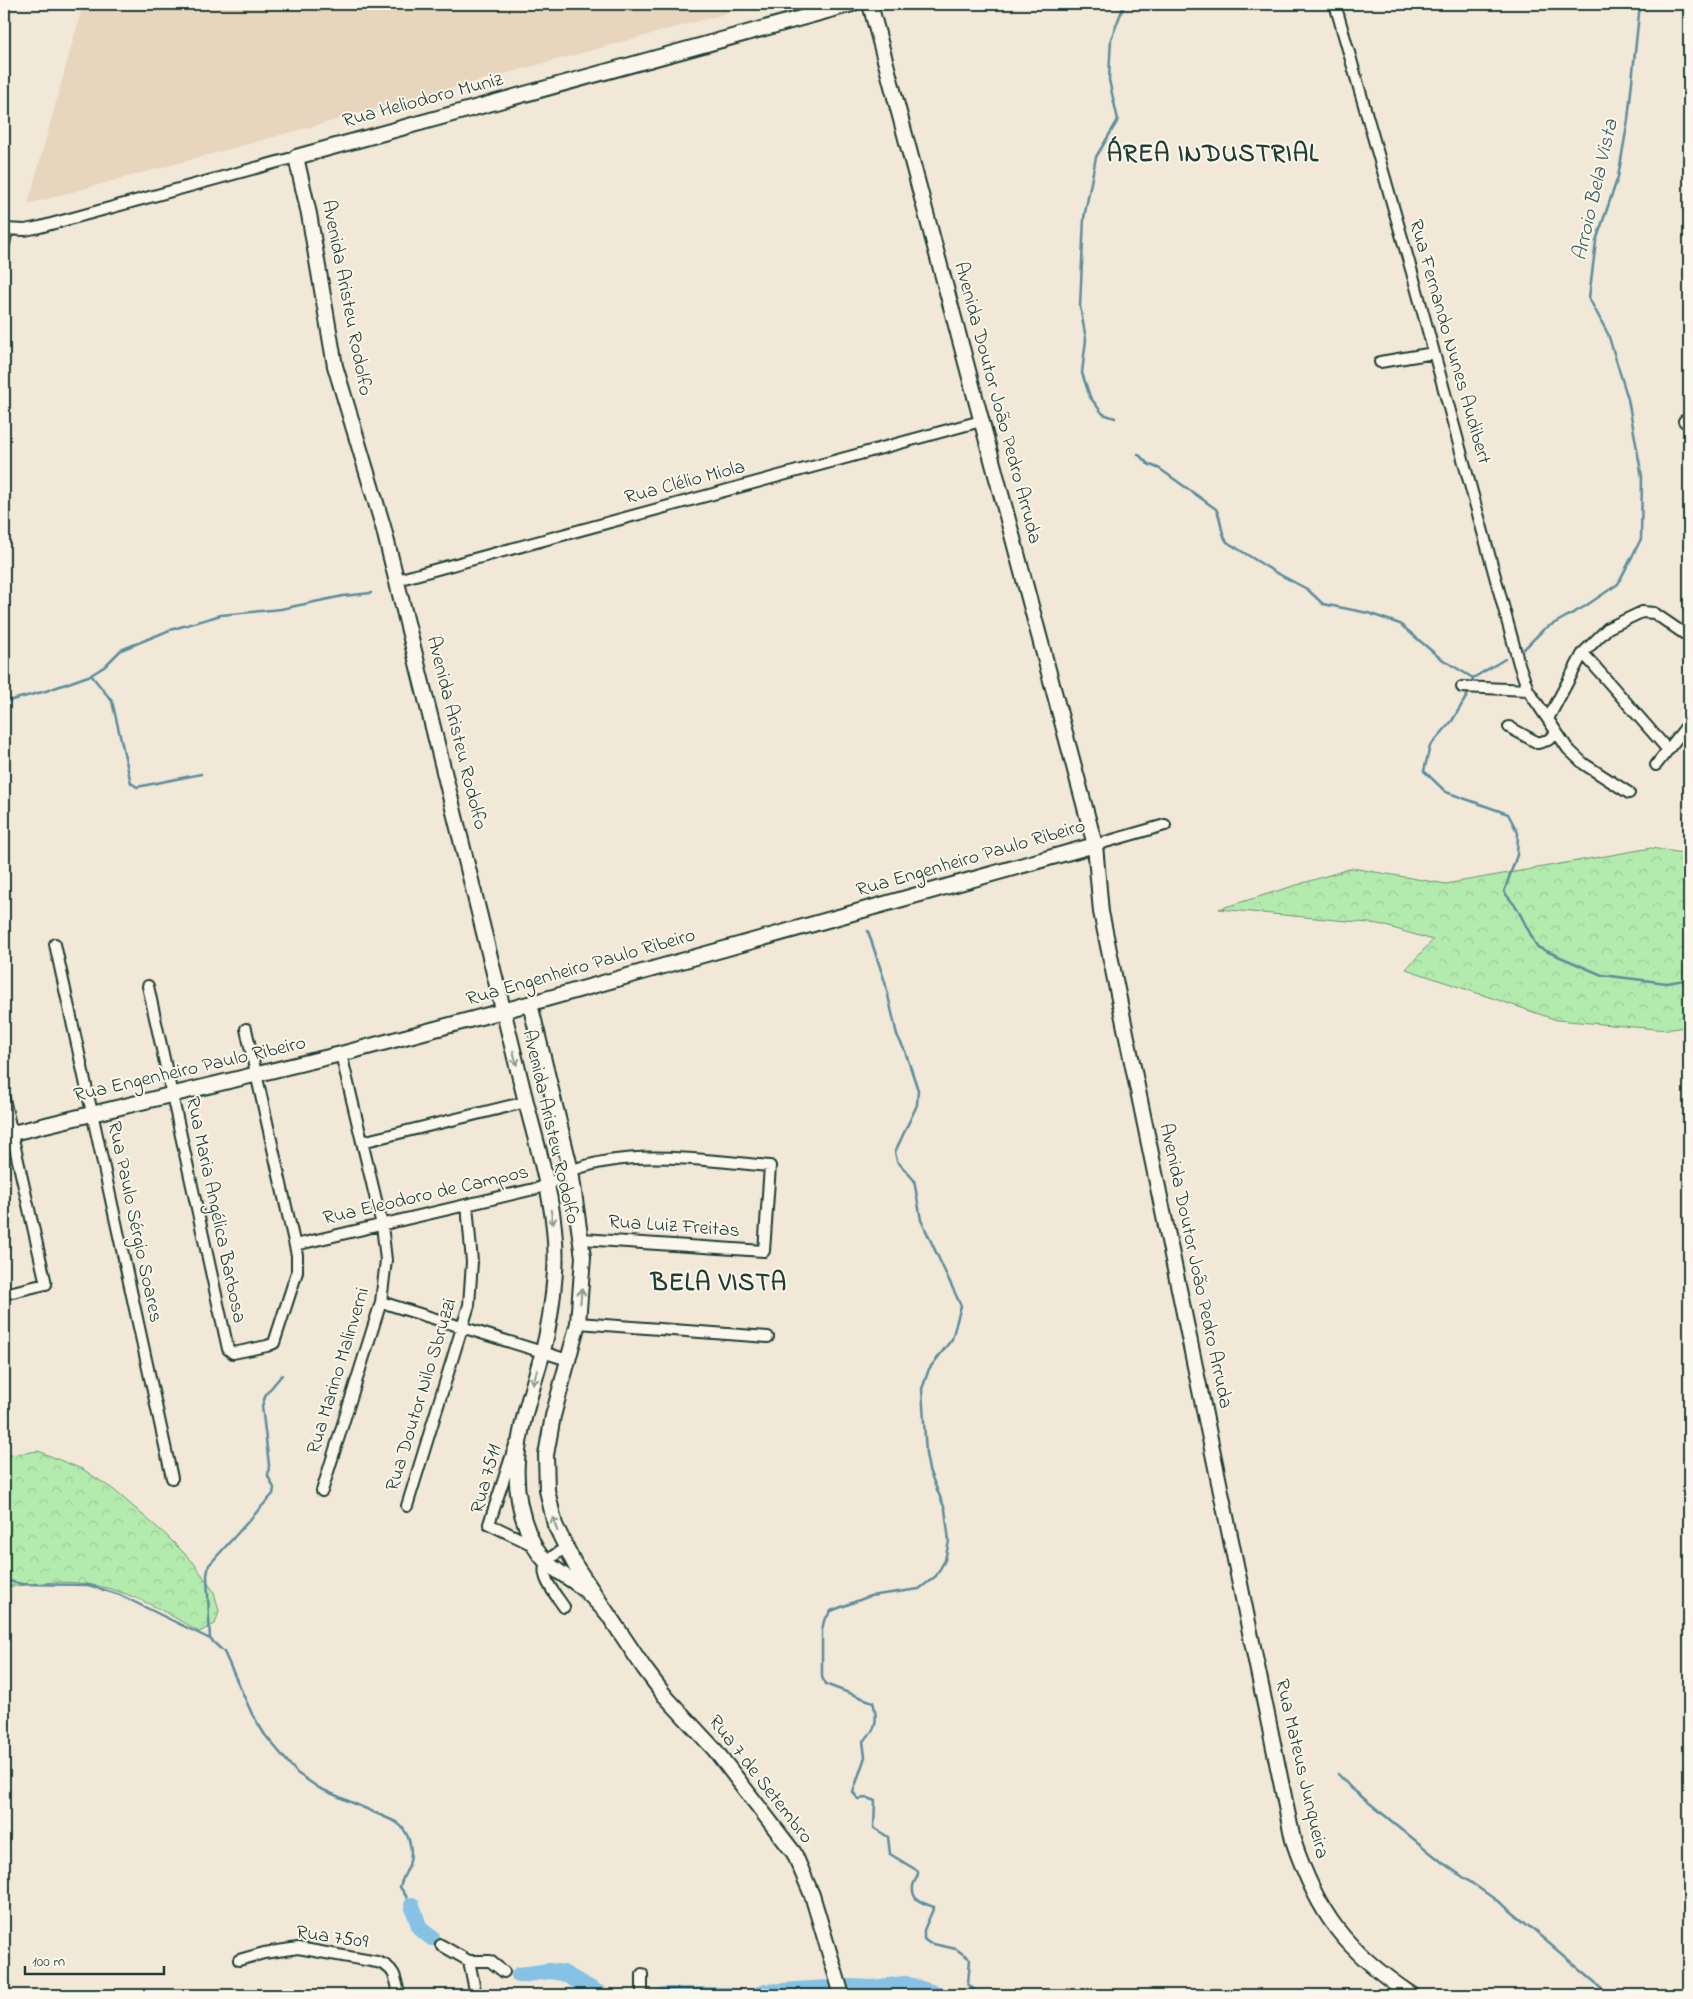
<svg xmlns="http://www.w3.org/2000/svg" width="1693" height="1999" viewBox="0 0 1693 1999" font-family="'Indie Flower',sans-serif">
<defs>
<pattern id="forest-crowns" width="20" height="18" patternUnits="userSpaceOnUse" patternTransform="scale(1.25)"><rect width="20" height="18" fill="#b3ebae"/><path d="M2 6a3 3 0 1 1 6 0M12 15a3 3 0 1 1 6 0" fill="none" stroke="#9aca96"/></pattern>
</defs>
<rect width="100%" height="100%" fill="#f2e8d7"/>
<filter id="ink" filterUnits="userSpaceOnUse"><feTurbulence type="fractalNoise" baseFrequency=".02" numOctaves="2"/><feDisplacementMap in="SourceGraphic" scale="10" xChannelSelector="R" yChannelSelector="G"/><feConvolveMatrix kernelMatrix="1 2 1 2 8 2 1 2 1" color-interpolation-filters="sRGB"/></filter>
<g filter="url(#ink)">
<path fill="#e8d5be" d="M83,4H761L28,204Z"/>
<path fill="url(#forest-crowns)" stroke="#699471" d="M1651,848L1689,854V1026L1667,1030L1557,1020L1406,969L1433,940L1379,924L1219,909L1352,868L1446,884Z
M38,1451L84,1470L114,1490L167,1536L193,1562L214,1592L219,1611L215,1624L199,1632C153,1604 116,1583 61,1582C42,1582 23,1587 4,1586V1456Z"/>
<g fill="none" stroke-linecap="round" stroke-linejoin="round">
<path stroke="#5c8d9e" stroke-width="2.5" d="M1115,418L1103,414L1090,397L1082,373L1086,339L1080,306L1084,218L1096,157L1118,120L1109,80L1110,57L1111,39L1124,5L1128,4
M1138,454L1148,464L1160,469L1216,509C1222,519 1220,533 1227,542L1273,571L1307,589L1323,604L1368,613L1400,624L1440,658L1473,678
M1524,649L1544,629L1584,607L1618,584L1641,539L1642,477L1628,399L1608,334L1589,298L1596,241L1618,177L1628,120L1640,4
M91,675L112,701L131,783L137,787L201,774
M1472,684L1473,678L1505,659
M1471,689L1452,721L1430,746L1424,771L1446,792L1508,814L1518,833L1517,855L1504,892L1517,908L1537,947L1602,975L1667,983L1685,980L1689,983
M4,702L46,691L91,675L104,667L121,650L170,630L221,615L281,609L343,596L371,593
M868,931L885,982L897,1035L905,1051L918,1090L917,1105L895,1152L897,1161L914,1180L921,1220L961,1306L952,1339L929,1369L922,1389L926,1454L929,1470L945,1509L949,1541L945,1560L936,1576L919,1589L870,1596L831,1611L824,1621L822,1630V1677L825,1684L873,1702C878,1720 877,1730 863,1741L865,1757L853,1792L858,1799L867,1798L875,1801L874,1828L888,1837L890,1854L918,1871C919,1877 914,1880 913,1886C911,1901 923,1903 934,1907L924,1930V1939L929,1943L956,1949L970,1959L968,1984L980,1995
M4,1580L22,1584L88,1585L120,1595L210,1639L224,1652L252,1714L265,1735L297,1773L319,1788L396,1822C409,1831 414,1849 409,1865C406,1873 402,1878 400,1887L412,1905
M210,1639L207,1575L209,1565L273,1494L274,1488L268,1476L269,1465L262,1406L266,1394L282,1375
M1338,1774L1351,1788L1443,1863L1506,1907L1610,1995"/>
<path stroke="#85c2e5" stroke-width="16" d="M412,1905L420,1929L432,1938
M519,1975L550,1971L563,1973L602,1995
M850,1987L872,1988L905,1984L940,1995
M663,1995H728
M756,1995L765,1992L827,1988"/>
<defs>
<path id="street" d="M1335,4L1413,276L1519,664L1528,690
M4,229L25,230L40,227L296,157
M4,245L7,229
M1380,362L1434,353
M1684,421L1689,425
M397,580L981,421
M1583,653L1668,750
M1462,687L1528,690L1568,749L1584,764L1629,793
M1548,719L1583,653L1608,628L1642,612L1654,613L1689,637
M1509,727L1538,743L1548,740L1556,734
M1656,765L1689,723
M1095,845L1165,825
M55,944L172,1478
M148,986L228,1349L233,1353L267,1346L274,1343L297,1272V1255L246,1029
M4,1099L46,1284L4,1294
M362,1142L526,1102
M295,1245L547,1186C555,1181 564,1174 573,1170C635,1148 706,1161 770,1166L764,1251L582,1239
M381,1302L568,1360
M578,1323L768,1337
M515,1445L489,1524L533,1545
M322,1491L381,1302L386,1260L382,1225L341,1054
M407,1506L469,1305L472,1262L467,1205
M564,1607C557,1596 539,1577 546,1563C549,1558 559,1552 565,1548
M441,1945L469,1961H490L504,1972
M239,1960L264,1953L298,1948L377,1962C395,1967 396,1978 399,1995
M469,1961L476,1995
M642,1974V1995"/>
<path id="secondary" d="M870,4L1095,845L1101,912L1293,1840C1318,1915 1346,1951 1412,1995
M530,1004L571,1171L583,1257L578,1323L553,1416L546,1455L547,1490L555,1525L575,1565L644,1668L665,1696L715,1750L794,1853L812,1895L842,1995
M4,1135L341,1054L503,1011L1095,845
M605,1611C597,1603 590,1594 581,1587C563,1573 544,1566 534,1545C500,1478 523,1421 542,1355C549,1328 553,1300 555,1272C559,1215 540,1157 526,1102L383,526L335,366L309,214L296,157L852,4"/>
</defs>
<use href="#street" stroke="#1f3d34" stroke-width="14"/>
<use href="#secondary" stroke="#1f3d34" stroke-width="18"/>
<use href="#street" stroke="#fbf7ec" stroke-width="10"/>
<use href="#secondary" stroke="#fbf7ec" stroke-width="14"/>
</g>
<defs><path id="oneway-shaft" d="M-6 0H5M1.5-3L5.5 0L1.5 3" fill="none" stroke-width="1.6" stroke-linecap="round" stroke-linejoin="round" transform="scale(1.25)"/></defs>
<g stroke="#8d9a90">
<use href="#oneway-shaft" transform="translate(515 1058) rotate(76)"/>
<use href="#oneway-shaft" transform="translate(552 1217) rotate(80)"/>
<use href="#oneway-shaft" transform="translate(581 1296) rotate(-85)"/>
<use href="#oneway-shaft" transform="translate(535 1377) rotate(106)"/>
<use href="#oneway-shaft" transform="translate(555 1524) rotate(-108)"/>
</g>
</g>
<g text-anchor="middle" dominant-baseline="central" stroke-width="4" stroke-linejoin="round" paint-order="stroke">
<g font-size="20" fill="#1f3d34" stroke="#fbf7ec">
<text transform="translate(423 101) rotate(-15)">Rua Heliodoro Muniz</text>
<text transform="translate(346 298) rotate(79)">Avenida Aristeu Rodolfo</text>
<text transform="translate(1449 342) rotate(74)">Rua Fernando Nunes Audibert</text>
<text transform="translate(997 403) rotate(75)">Avenida Doutor João Pedro Arruda</text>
<text transform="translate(685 483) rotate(-15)">Rua Clélio Miola</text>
<text transform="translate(456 733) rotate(76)">Avenida Aristeu Rodolfo</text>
<text transform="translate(971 859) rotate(-16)">Rua Engenheiro Paulo Ribeiro</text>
<text transform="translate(581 968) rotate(-16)">Rua Engenheiro Paulo Ribeiro</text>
<text transform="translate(190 1070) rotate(-13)">Rua Engenheiro Paulo Ribeiro</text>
<text transform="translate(550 1127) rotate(77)">Avenida Aristeu Rodolfo</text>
<text transform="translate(426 1196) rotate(-13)">Rua Eleodoro de Campos</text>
<text transform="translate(215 1210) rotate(78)">Rua Maria Angélica Barbosa</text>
<text transform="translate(134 1222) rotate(78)">Rua Paulo Sérgio Soares</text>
<text transform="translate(674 1227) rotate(4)">Rua Luiz Freitas</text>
<text transform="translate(1195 1266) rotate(78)">Avenida Doutor João Pedro Arruda</text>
<text transform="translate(339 1371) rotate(-73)">Rua Marino Malinverni</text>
<text transform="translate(422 1395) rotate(-73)">Rua Doutor Nilo Sbruzzi</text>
<text transform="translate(487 1479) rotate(-75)">Rua 7511</text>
<text transform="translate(1301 1769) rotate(77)">Rua Mateus Junqueira</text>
<text transform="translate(760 1780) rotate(52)">Rua 7 de Setembro</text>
<text transform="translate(332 1938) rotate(8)">Rua 7509</text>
</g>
<g font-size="21" font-style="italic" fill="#385e60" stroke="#fbf7ec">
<text transform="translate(1596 190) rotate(-77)">Arroio Bela Vista</text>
</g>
<g font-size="25" font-weight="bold" letter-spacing="1" fill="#1f3d34" stroke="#fbf7ec">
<text x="1213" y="155">ÁREA INDUSTRIAL</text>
<text x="719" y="1284">BELA VISTA</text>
</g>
</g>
<rect width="1693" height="1999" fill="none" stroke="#fbf7ec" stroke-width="20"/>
<rect x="10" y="10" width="1673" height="1979" fill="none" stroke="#1f3d34" stroke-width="2" filter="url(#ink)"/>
<path d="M25 1966v8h139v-8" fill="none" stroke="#1f3d34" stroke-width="2.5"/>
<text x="32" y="1966" font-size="15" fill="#1f3d34" stroke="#fbf7ec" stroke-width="4" paint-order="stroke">100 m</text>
</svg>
